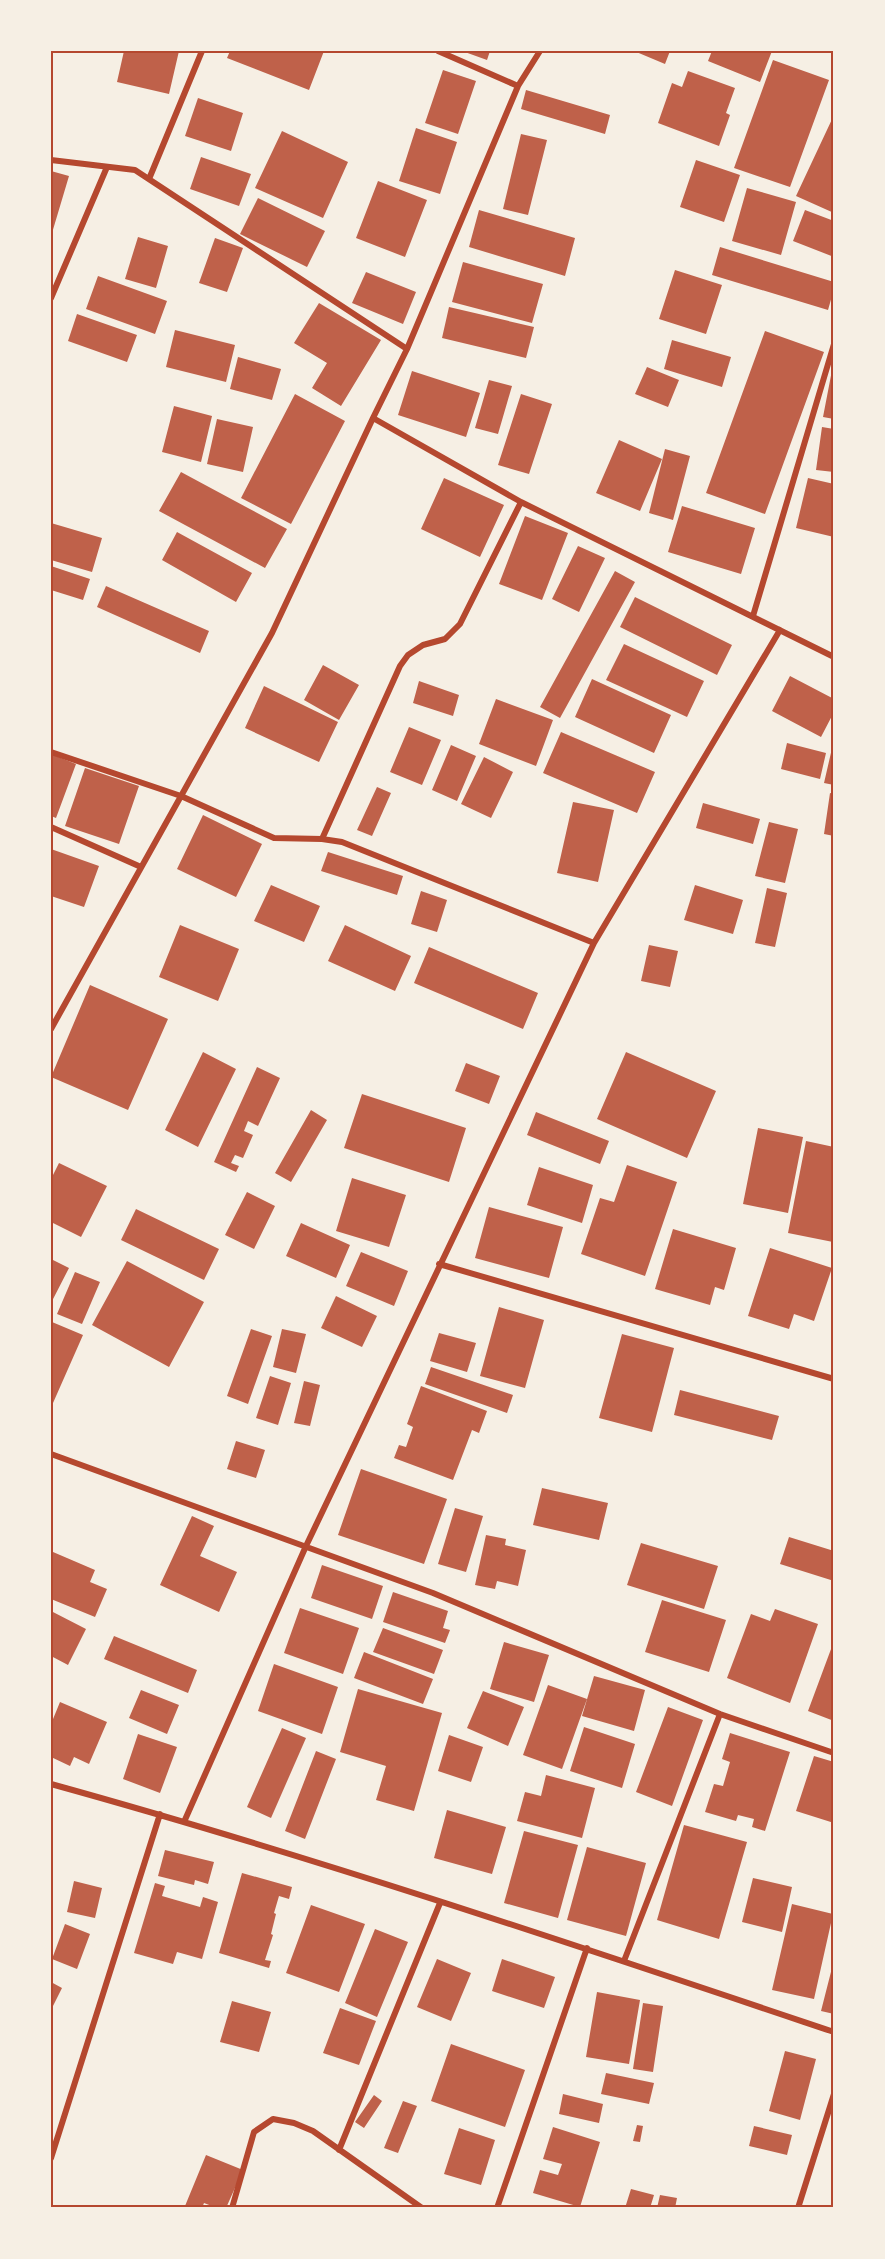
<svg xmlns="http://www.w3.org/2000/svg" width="885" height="2259" viewBox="0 0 885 2259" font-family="Rubik,sans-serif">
<rect width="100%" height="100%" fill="#f6efe4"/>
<path fill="#bf614a" d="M124,51H179L169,94L117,82Z
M230,51H324L309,90L227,58Z
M462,51H490L487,60Z
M634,51H670L665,64Z
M712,51H772L760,82L708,61Z
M773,60L829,80L790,187L734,168Z
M443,70L476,81L458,134L425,123Z
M688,71L735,88L726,113L730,115L719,146L658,123L672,83L682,87Z
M526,90L610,115L605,134L521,109Z
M198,98L243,113L231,151L185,136Z
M834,115V213L796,196Z
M416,128L457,142L440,194L399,181Z
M282,131L348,162L323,218L255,188Z
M521,134L547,140L528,215L503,209Z
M201,157L251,174L239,206L190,189Z
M696,160L740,175L724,222L680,207Z
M51,171L69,176L52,233H51Z
M378,181L427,200L405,257L356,238Z
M747,188L796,202L781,255L732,241Z
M258,198L325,231L307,267L240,234Z
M479,210L575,238L565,276L469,247Z
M805,210L834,221V257L793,241Z
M138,237L168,246L156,288L125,279Z
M215,238L243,248L227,292L199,283Z
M720,247L834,282V289L828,310L712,275Z
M463,262L543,284L532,323L452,302Z
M675,270L722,285L706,334L659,319Z
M366,272L416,292L403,324L352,303Z
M98,276L167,301L155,334L86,309Z
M319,303L381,340L341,406L312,388L327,363L294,343Z
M449,307L534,327L526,358L442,338Z
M77,314L137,335L127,362L68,341Z
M175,330L235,345L226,382L166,367Z
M765,331L824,352L765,514L706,493Z
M672,340L731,357L722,387L664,369Z
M238,357L281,369L272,400L230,389Z
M833,365H834V419L823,417Z
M647,367L679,380L668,407L635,394Z
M412,371L480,393L466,437L398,415Z
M489,380L512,386L498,434L475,428Z
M295,394L345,421L291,524L241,498Z
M521,394L552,404L529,474L498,465Z
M174,406L212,416L201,462L162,452Z
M217,419L253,427L243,472L207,464Z
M822,427L834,429V472L816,470Z
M619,440L662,459L640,511L596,493Z
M665,449L690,456L673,520L649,513Z
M181,472L287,529L265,568L159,511Z
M444,478L504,505L480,557L421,529Z
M808,478L834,484V537L796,528Z
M682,506L755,528L741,574L668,552Z
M525,516L568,533L542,600L499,584Z
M51,523L102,538L92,572L51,560Z
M177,532L252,573L236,602L162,560Z
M578,546L605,558L579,612L552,599Z
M51,566L90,579L83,600L51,590Z
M615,571L635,582L560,718L540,707Z
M106,586L209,631L200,653L97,607Z
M635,597L732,645L717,675L620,627Z
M624,644L704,681L687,717L606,680Z
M323,665L359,685L339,720L304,700Z
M790,676L834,699V712L821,737L772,711Z
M592,679L671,715L654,753L575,717Z
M419,681L459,695L453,716L413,703Z
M264,686L338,722L319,762L245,728Z
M496,699L553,720L536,766L479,744Z
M409,727L441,740L422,785L390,772Z
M561,732L655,772L637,813L543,773Z
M787,743L826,753L820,779L781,769Z
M833,744H834V785L824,783Z
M451,745L476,756L457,801L432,790Z
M51,754L76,764L56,818L51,816Z
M484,757L513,772L491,818L461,804Z
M85,768L139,786L119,844L65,826Z
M377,787L391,793L372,836L357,830Z
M830,793L834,794V836L824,834Z
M573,802L614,810L598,882L557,873Z
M703,803L760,819L753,844L696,828Z
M203,815L262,844L236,897L177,869Z
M769,822L798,829L785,883L755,876Z
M51,849L99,866L84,907L51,896Z
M328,852L403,876L397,895L321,871Z
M271,885L320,906L304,942L254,921Z
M695,885L743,900L733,934L684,920Z
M767,888L787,893L775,947L755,943Z
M421,891L447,900L437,932L411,924Z
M180,925L239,949L218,1001L159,977Z
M345,925L411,956L395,991L328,961Z
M649,945L678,951L670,987L641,981Z
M429,947L538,993L523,1029L414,983Z
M90,985L168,1019L128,1110L51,1077Z
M203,1052L236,1069L198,1147L165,1130Z
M626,1052L716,1091L687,1158L597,1119Z
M466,1063L500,1076L489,1104L455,1091Z
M257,1067L280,1078L258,1126L248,1121L244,1131L253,1135L243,1158L235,1155L231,1163L239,1166L236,1172L214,1162Z
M362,1094L466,1128L449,1182L344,1148Z
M311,1110L327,1120L291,1182L275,1173Z
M536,1112L609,1141L600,1164L527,1135Z
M758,1128L803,1137L788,1213L743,1204Z
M806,1141L834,1147L833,1242L788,1233Z
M59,1163L107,1186L81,1237L51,1222V1179Z
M627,1165L677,1182L645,1276L581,1254L600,1198L614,1202Z
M539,1167L593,1185L582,1223L527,1205Z
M352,1178L406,1195L389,1247L336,1231Z
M247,1192L275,1206L254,1249L225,1235Z
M489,1207L563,1227L549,1278L475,1258Z
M136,1209L219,1249L204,1280L121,1240Z
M301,1223L350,1245L336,1278L286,1256Z
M673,1229L736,1248L724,1290L715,1287L710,1305L655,1289Z
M770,1248L832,1268L814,1321L794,1314L789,1329L748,1316Z
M361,1252L408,1271L394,1306L346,1286Z
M51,1259L69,1268L51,1303Z
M127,1261L204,1302L169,1367L92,1325Z
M75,1272L100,1282L82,1324L57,1314Z
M336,1296L377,1316L362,1347L321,1328Z
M499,1307L544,1320L525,1388L480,1376Z
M52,1322L83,1335L53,1403L51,1402Z
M251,1329L272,1336L248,1404L227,1396Z
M282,1329L306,1334L296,1373L273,1367Z
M439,1333L476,1343L467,1372L430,1361Z
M622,1334L674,1348L652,1432L599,1418Z
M431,1367L513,1395L507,1413L425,1384Z
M270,1376L291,1383L278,1425L256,1418Z
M304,1381L320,1385L310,1426L294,1423Z
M421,1386L487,1411L479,1433L472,1430L453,1480L394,1458L399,1445L406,1447L413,1427L407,1424Z
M680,1390L779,1416L772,1440L674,1415Z
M236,1441L265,1450L256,1478L227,1469Z
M361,1469L447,1499L424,1564L338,1535Z
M542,1488L608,1503L599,1540L533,1525Z
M455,1508L483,1516L466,1572L438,1564Z
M192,1516L214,1526L200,1556L237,1572L219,1612L160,1585Z
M486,1535L506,1539L505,1545L526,1550L518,1586L497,1581L495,1589L475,1585Z
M789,1537L834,1551V1581L780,1564Z
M641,1543L718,1566L704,1609L627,1585Z
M53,1552L95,1570L90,1582L107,1589L95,1617L51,1599V1557Z
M322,1565L383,1586L372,1619L311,1598Z
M393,1592L448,1611L443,1628L450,1630L445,1643L383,1622Z
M662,1600L726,1620L709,1672L645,1652Z
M300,1608L359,1628L343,1674L284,1653Z
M775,1609L818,1624L790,1703L727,1678L751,1614L770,1621Z
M51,1611L86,1629L68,1665L51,1656Z
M383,1628L443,1650L434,1674L373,1652Z
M114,1636L197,1670L188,1693L104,1659Z
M834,1641V1721L808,1711Z
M504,1642L549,1655L534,1702L490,1689Z
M364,1652L433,1679L423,1704L354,1678Z
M274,1664L338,1687L322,1734L258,1711Z
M594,1676L645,1690L634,1731L582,1716Z
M548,1685L587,1699L562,1769L523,1755Z
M358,1689L442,1713L414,1811L376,1800L386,1766L340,1752Z
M141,1690L179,1705L167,1734L129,1718Z
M483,1691L524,1707L508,1746L467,1728Z
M60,1702L107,1722L89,1764L74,1757L70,1766L51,1757V1724Z
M668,1707L703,1720L672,1806L636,1792Z
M584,1727L635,1744L622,1788L570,1771Z
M282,1728L306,1738L271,1818L247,1807Z
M730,1733L790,1752L765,1831L752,1827L754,1819L738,1815L736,1821L705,1812L714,1784L723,1786L730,1762L722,1759Z
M138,1734L177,1747L160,1793L123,1779Z
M449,1735L483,1747L471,1782L438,1771Z
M316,1751L336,1759L305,1839L285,1831Z
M814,1756L834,1762V1823L796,1811Z
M546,1775L595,1788L582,1838L517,1821L525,1792L541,1796Z
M447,1810L506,1827L492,1874L434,1858Z
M684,1825L747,1842L719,1939L657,1920Z
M524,1831L578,1845L558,1918L504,1903Z
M587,1847L646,1863L626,1936L567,1920Z
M165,1850L214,1862L208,1884L195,1880L194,1885L158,1876Z
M242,1873L292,1887L289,1899L279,1896L274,1913L276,1914L271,1934L273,1935L265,1960L271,1961L269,1968L219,1953Z
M753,1878L792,1887L782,1932L742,1922Z
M74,1881L102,1888L95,1918L67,1912Z
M155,1883L165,1886L162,1896L200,1907L203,1897L218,1902L202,1959L177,1952L173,1964L134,1953Z
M792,1904L833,1914L814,1999L772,1990Z
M311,1905L365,1924L339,1992L286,1973Z
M65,1924L90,1934L77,1969L52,1959Z
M375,1929L408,1942L377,2017L345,2003Z
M437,1959L471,1973L451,2021L417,2007Z
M502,1959L555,1977L544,2008L492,1991Z
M833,1964H834V2014L821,2011Z
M51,1982L62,1988L51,2010Z
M597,1992L640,2000L629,2064L586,2057Z
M232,2001L271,2012L259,2052L220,2042Z
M643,2003L663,2006L653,2072L633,2069Z
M340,2008L376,2021L359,2065L323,2053Z
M451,2044L525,2070L505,2127L431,2101Z
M785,2051L816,2059L800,2120L769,2111Z
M606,2073L654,2083L649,2104L601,2094Z
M563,2094L603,2104L599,2123L559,2114Z
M374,2095L382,2101L364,2128L355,2122Z
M403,2101L417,2106L398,2153L384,2148Z
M637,2125L643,2126L640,2142L633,2141Z
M754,2126L792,2135L787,2155L749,2146Z
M553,2127L600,2142L580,2207L533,2193L540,2170L558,2175L562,2164L543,2159Z
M459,2128L495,2140L481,2185L444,2174Z
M206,2155L243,2170L226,2208H217L204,2203L202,2208L185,2206Z
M631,2189L654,2195L650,2208H625Z
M660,2195L677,2198L675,2208H657Z"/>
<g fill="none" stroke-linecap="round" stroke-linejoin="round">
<path stroke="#b5482f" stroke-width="6" d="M518,86L540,51
M51,160L135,170L407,349
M149,179L202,51
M51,298L107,167
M373,418L521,502L834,657
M753,616L834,344
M51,752L181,796L274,838L322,839L342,842L594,943
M51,827L141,867
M322,839L400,666L408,655L423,645L445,639L460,624L521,502
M51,1029L272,633L373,418L407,349L518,86L438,51
M439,1264L834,1379
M51,1454L433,1593L720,1714L834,1753
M51,1784C315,1857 575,1945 834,2032
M184,1822L306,1546L594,943L780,630
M624,1961L720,1714
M339,2150L440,1903
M51,2158L160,1814
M232,2208L254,2132L273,2119L294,2123L313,2131L422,2208
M497,2208L587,1948
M798,2208L834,2094"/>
</g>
<rect width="885" height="2259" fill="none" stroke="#f6efe4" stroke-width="105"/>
<rect x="52" y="52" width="780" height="2154" fill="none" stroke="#b5482f" stroke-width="2"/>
</svg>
